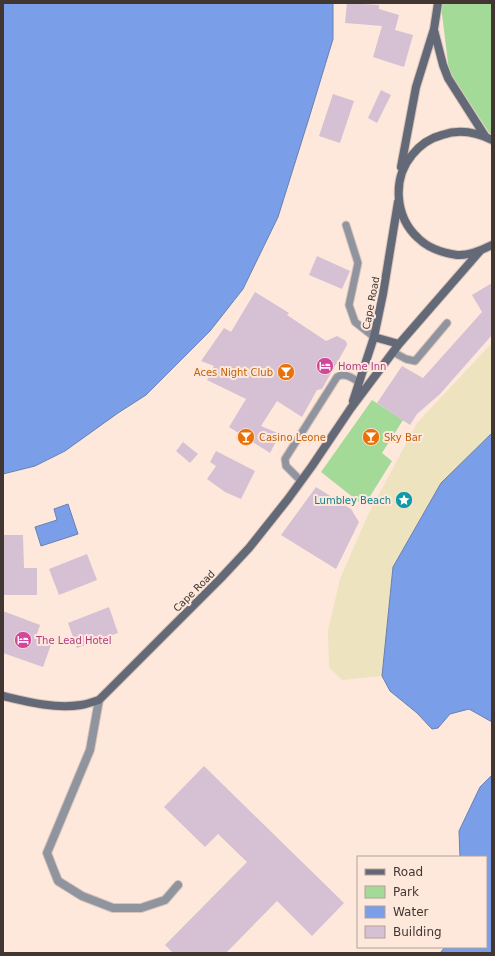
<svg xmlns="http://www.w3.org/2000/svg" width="495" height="956" viewBox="0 0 495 956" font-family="'DejaVu Sans',sans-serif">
<rect width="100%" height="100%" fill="#fee8dc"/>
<path fill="#a4da98" d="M442,3H492V137L449,71L441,6Z
M372,400L403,420L382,453L392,461L364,506L321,472Z"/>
<path fill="#ede3be" d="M492,343V433L441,483L393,567L382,676L342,680L329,667L328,631L340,579L367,517L417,423Z"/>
<path fill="#7a9fe8" stroke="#6980b1" d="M3,3H333V39L309,118L278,217L243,289L210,331L146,395L118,413L65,451L35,466L3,474Z
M492,433V722L469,709L450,714L438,728L432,729L417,713L390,691L382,676L393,567L441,483Z
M68,504L78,534L41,546L35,527L57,520L54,509Z
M492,775V953H440L445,947H486V857H460L459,831L480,787Z"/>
<path fill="#d5c0d4" d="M347,3L379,5V9L399,15L395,30L413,35L404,67L373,57L382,26L345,23Z
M381,90L391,95L377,123L368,118Z
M333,94L354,101L340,143L319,136Z
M317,256L350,271L342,289L309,275Z
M492,283V335L440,394L417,414L410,425L377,403L402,366L423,378L482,312L472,295Z
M255,292L289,313L287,315L326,341L337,336L346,341L347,345L322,389L317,390L302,417L277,401L261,426L280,434L270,453L229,427L246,399L207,380L214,366L201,361L224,328L231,332Z
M183,442L198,454L190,463L176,451Z
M216,451L255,471L241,499L225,492L207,479L216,466L210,462Z
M316,487L351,509L359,522L336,569L281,535Z
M3,535H23L24,568H37V595H3Z
M87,554L97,580L59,595L49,569Z
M109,607L118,633L77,648L68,623Z
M3,611L40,625L36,637L52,642L43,667L3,653Z
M204,766L344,903L312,936L277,901L226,953H173L165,945L247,862L218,834L205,847L164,807Z"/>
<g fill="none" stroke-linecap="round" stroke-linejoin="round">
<defs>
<path id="lane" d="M346,225L358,263L349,305L355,322L374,337
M393,352L406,359L415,361L447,323
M301,481L286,466L285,459L337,377C345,372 352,378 359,382"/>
<path id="street" d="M99,700L90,750L47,853L58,881L82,896L113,908H141L165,900L178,885"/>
<path id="secondary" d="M434,30L443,65L448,78L485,136
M492,140C476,132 459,129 442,135C430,138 420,145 412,155C392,179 395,217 418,238C428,248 443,253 457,255C469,256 482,250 492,245
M401,167L416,87L434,29L438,3
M374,337L399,344
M353,401L374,337L383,294L398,202
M3,696C28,702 55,709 81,705C87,704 93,702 99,700L221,578L249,548L288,499L312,466L351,408L399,344L480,251"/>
</defs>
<use href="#lane" stroke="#d8c4ba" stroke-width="9"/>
<use href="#street" stroke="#d8c4ba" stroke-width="10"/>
<use href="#secondary" stroke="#d8c4ba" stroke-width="10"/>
<use href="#lane" stroke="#90949e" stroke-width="7"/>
<use href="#street" stroke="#90949e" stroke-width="8"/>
<use href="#secondary" stroke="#646978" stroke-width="8"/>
</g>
<defs>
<symbol id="hotel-disc" viewBox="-11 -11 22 22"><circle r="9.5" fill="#d1479c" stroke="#fee8dc"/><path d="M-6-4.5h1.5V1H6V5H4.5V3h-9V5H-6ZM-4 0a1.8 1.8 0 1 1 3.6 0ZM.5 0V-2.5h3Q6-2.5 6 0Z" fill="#fff"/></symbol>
<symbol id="bar-disc" viewBox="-11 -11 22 22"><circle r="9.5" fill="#e8710a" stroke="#fee8dc"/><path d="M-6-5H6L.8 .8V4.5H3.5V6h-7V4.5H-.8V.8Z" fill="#fff"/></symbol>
<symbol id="sight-disc" viewBox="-11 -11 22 22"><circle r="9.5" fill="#0f9aa8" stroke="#fee8dc"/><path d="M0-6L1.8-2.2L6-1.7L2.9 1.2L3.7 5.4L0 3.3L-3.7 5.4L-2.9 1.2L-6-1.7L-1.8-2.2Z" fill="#fff"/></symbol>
</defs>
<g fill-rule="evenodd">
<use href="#hotel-disc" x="315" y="356" width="20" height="20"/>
<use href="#bar-disc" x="276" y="362" width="20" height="20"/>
<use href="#bar-disc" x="236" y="427" width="20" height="20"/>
<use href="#bar-disc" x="361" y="427" width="20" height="20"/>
<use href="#sight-disc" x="394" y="490" width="20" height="20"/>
<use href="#hotel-disc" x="13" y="630" width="20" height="20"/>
</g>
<g text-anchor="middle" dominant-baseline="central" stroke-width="4" stroke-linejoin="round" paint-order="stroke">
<g font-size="10" fill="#413631" stroke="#fee8dc">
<text transform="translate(371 303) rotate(-79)">Cape Road</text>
<text transform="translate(194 591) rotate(-45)">Cape Road</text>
</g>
<g font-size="10" fill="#b23c85" stroke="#fee8dc" text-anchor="start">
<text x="338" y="366">Home Inn</text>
<text x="36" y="640">The Lead Hotel</text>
</g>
<g font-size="10" fill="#c56008" stroke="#fee8dc" text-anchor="start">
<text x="273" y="372" text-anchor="end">Aces Night Club</text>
<text x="259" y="437">Casino Leone</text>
<text x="384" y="437">Sky Bar</text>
</g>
<g font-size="10" fill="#0d838f" stroke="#fee8dc" text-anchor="end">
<text x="391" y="500">Lumbley Beach</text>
</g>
</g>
<rect width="495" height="956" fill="none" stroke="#413631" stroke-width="8"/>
<rect x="357" y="856" width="130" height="92" fill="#fee8dc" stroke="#b2a198"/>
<rect x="365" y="869" width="20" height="6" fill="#646978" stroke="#b2a198"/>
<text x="393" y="876" font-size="12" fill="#413631">Road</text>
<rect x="365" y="886" width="20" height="12" fill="#a4da98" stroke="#b2a198"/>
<text x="393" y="896" font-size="12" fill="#413631">Park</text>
<rect x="365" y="906" width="20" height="12" fill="#7a9fe8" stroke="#b2a198"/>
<text x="393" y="916" font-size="12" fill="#413631">Water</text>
<rect x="365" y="926" width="20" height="12" fill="#d5c0d4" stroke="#b2a198"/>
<text x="393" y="936" font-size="12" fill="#413631">Building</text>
</svg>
